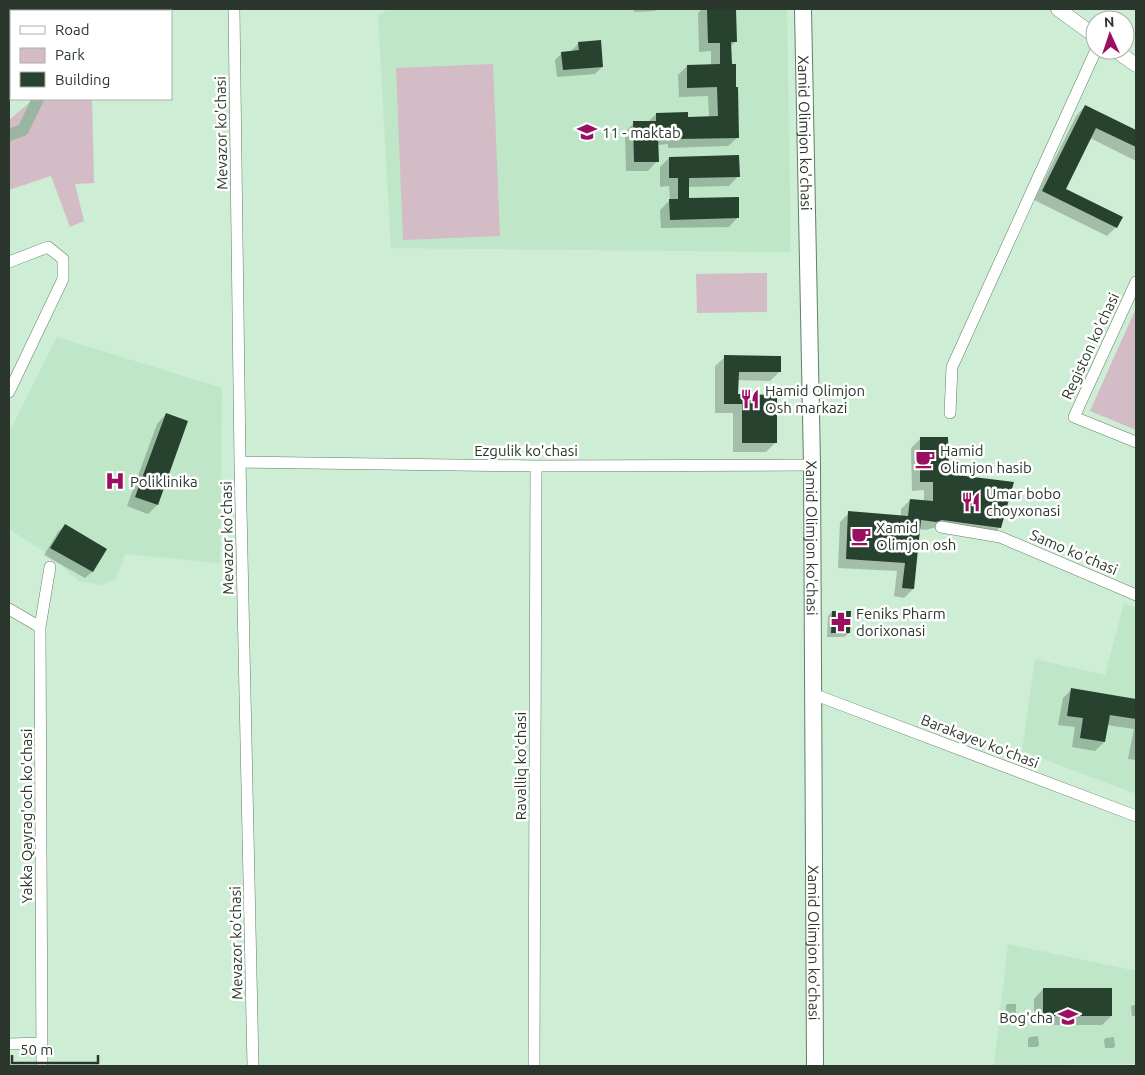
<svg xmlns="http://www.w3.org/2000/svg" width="1145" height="1075" viewBox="0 0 1145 1075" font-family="Ubuntu,sans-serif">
<rect width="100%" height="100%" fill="#cdedd4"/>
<path fill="#bfe6c7" d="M388,9H787L791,252L391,248L378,16Z
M57,337L222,388L220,563L125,554L116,579L101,585L79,581L46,553L9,529V432Z
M1124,603L1136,608V794L1022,751L1035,659L1105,675Z
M1008,944L1136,971V1064L994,1065Z"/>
<path fill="#d3bcc5" d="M493,64L500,236L403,240L396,68Z
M31,99H92L94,183L75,184L84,221L70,227L51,176L9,190V120L29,103Z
M767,273V312L697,313L696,274Z
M1136,308V430L1090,411Z"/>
<path fill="#0003" d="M634,9H657L655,11L634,12Z
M702,9H735L736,41L730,47L738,137L728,146L668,148V144L657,145V161L648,171H626L625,132L634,123L648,122L656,114L687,118L709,117L708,96L679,97L678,75L687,66H711V51L699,52L698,13Z
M579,43L602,67L595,74L557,77L555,60L562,53L572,52V50Z
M1085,106L1136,132V161L1090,138L1064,190L1116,227L1107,236L1034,200L1076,116Z
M669,158L738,176L729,186L688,187V200L738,217L729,227L661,228L660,210L670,200L669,186L660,187V167Z
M725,357L780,371L770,381L737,380V396L775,443L766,452H733V413H715V366Z
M166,414L157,505L148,514L127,506L157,424Z
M920,439L948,475L1000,527L991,536L933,528L926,530L919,529L913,589L904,598L894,596L897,571L838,568L840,522L849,513L901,517V509L910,500L924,501V490L912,491L911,448Z
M65,525L106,549L92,572L85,578L44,555L58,532Z
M832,612L849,633L844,637H827L828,616Z
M1072,689L1136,700V760L1128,759L1134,729L1107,725L1104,742L1095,751L1072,747L1075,727L1058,725L1063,698Z
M1043,989L1111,1016L1102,1025H1034V999Z
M1007,1004H1016V1013L1015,1015H1006V1006Z
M1133,1005H1136V1016H1132L1131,1007Z
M1038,1036L1039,1045L1037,1047H1028V1039L1030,1037Z
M1114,1037L1115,1046L1113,1048H1105L1104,1040L1106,1038Z"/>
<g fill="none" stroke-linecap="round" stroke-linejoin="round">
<path stroke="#9ab5a0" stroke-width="12" d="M59,11L60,9
M9,135L23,130L38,99"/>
</g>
<path fill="#27422e" d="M707,9H736L737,42H731L732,64H736V87H738L739,138L677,139V136H658L659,162H634L633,121H656V113L688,112V117L718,116L717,87L687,88V65L720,64V43H708Z
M601,40L603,67L563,70L561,52L579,50L578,42Z
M1085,105L1136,130V147L1096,128L1066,189L1123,217L1117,228L1042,191Z
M739,155L740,177L689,178V198L739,197V218L670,220L669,199H678V178H669V157Z
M724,355L781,356V372H739L738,394L777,395V443H742V404H724Z
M166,413L188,421L158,505L135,497Z
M920,437H948L949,474L1014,482L1001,528L942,520L936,522L921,520L914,589L902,588L905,563L846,559L848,511L908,516L910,499L933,501V482H920Z
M65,524L107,549L93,572L50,548Z
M832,611H851L850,633H831Z
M1071,688L1136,699V719L1110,715L1105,742L1080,738L1083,718L1067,716Z
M1043,988H1112V1016H1043Z"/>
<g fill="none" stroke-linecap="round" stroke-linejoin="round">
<defs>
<path id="minor" d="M234,9L240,462L253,1066
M40,11L42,9
M9,32H11
M9,262L48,247L63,259V279L9,392
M1136,282L1074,417L1136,442
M950,413L952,367L1096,50
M240,462L536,466L812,465
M941,527L1000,537L1136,595
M9,609L40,627
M813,694L1136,816
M9,1044L42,1043
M42,1066L40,627L50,567
M534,1066L536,466"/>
<path id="tertiary" d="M1058,9L1095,36
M1115,50L1136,65"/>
<g id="secondary">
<path id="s1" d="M803,9L812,465L815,1066"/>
</g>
</defs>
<use href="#minor" stroke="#627f68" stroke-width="12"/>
<use href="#tertiary" stroke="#627f68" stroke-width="15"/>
<use href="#secondary" stroke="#627f68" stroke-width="18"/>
<use href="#minor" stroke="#fff" stroke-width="11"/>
<use href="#tertiary" stroke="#fff" stroke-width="14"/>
<use href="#secondary" stroke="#fff" stroke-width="16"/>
</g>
<defs>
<symbol id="school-bare" viewBox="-9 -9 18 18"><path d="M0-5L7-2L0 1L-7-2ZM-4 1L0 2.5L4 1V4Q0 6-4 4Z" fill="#9a0f61" stroke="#fff" stroke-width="2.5" paint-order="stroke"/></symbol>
<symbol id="restaurant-bare" viewBox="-9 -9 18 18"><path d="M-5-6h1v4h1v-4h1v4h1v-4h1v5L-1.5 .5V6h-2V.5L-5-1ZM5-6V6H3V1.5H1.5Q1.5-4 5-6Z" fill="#9a0f61" stroke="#fff" stroke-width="2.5" paint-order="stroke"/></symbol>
<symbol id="cafe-bare" viewBox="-9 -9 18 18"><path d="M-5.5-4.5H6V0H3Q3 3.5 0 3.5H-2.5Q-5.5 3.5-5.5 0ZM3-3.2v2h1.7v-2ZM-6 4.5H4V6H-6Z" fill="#9a0f61" stroke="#fff" stroke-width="2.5" paint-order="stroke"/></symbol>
<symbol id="hospital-bare" viewBox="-9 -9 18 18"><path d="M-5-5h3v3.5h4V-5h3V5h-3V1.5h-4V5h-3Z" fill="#9a0f61" stroke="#fff" stroke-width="2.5" paint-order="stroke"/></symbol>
<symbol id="pharmacy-bare" viewBox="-9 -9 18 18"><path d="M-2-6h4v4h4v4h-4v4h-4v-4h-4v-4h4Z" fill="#9a0f61" stroke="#fff" stroke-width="2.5" paint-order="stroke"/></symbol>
</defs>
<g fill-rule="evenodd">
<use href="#school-bare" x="573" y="118" width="28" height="28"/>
<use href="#restaurant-bare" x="736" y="385" width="28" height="28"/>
<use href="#cafe-bare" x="911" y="445" width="28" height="28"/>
<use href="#hospital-bare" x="101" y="467" width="28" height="28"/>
<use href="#restaurant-bare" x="957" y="488" width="28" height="28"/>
<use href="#cafe-bare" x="847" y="522" width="28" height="28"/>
<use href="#pharmacy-bare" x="827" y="608" width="28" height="28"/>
<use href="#school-bare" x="1054" y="1003" width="28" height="28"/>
</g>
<g text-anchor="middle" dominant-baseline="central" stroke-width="5" stroke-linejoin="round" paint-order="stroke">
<g font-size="15" fill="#2b372d" stroke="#fff" text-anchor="start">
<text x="602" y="132">11 - maktab</text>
<text x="765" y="390">Hamid Olimjon<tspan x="765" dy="17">Osh markazi</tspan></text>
<text x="940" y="450">Hamid<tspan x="940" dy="17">Olimjon hasib</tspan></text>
<text x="130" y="481">Poliklinika</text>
<text x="986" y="493">Umar bobo<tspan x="986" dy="17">choyxonasi</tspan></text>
<text x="876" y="527">Xamid<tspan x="876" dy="17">Olimjon osh</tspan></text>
<text x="856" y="613">Feniks Pharm<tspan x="856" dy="17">dorixonasi</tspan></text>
<text x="1053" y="1017" text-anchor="end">Bog'cha</text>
</g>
<g font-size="15" fill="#2b372d" stroke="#fff">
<text transform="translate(221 133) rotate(-91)">Mevazor ko'chasi</text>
<text stroke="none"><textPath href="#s1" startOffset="124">Xamid Olimjon ko'chasi</textPath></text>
<text transform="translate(1090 346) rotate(-65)">Registon ko'chasi</text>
<text x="526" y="450">Ezgulik ko'chasi</text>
<text stroke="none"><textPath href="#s1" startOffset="529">Xamid Olimjon ko'chasi</textPath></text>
<text transform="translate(227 538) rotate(-91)">Mevazor ko'chasi</text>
<text transform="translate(1074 552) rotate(23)">Samo ko'chasi</text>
<text transform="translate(980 741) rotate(21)">Barakayev ko'chasi</text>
<text transform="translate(520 766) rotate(-90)">Ravalliq ko'chasi</text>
<text transform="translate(26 816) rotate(-90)">Yakka Qayrag'och ko'chasi</text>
<text stroke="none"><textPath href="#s1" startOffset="934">Xamid Olimjon ko'chasi</textPath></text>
<text transform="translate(236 943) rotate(-91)">Mevazor ko'chasi</text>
</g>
</g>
<rect width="1145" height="1075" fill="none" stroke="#2b372d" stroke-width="20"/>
<rect x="10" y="10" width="162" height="90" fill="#ffffff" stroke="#aaafab"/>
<rect x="20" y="26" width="25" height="8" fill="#ffffff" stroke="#aaafab"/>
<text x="55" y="35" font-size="15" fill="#2b372d">Road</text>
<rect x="20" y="48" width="25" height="15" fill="#d3bcc5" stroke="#aaafab"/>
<text x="55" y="60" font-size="15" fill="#2b372d">Park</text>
<rect x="20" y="72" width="25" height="15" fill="#27422e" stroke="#aaafab"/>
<text x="55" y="85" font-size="15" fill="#2b372d">Building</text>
<g transform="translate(1110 35) rotate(357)"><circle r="24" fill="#ffffff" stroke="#aaafab"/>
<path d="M0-4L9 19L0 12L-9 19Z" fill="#9a0f61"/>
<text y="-8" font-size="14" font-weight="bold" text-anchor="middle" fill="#2b372d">N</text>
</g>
<path d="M12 1055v8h86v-8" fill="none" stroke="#2b372d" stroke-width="2.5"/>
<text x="20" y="1055" font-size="15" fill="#2b372d" stroke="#ffffff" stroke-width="4" paint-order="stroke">50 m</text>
</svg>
